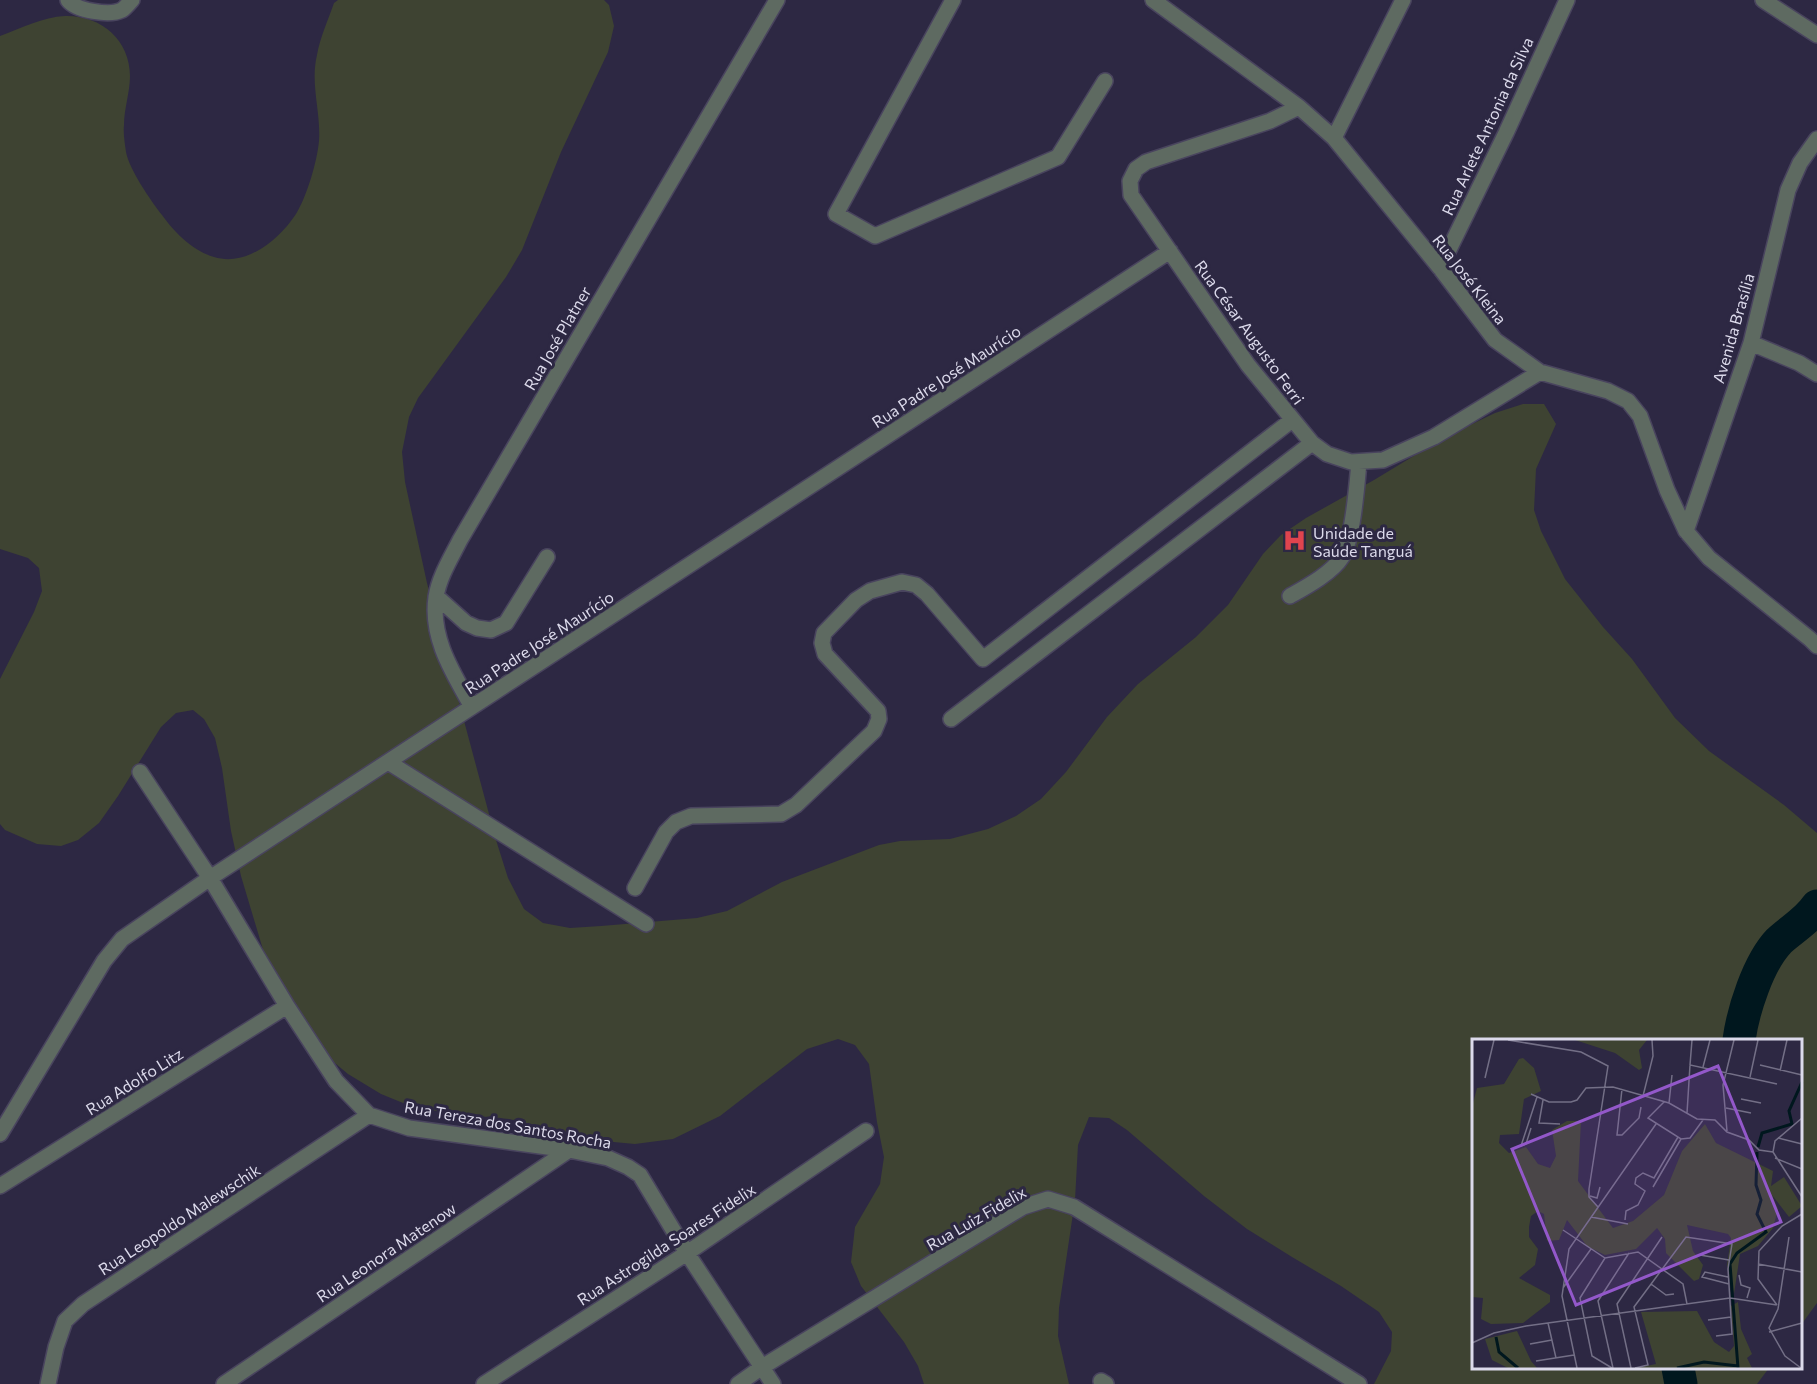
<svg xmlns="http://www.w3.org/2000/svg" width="1817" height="1384" viewBox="0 0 1817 1384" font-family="Commissioner,sans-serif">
<rect width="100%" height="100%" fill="#2d2843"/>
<path fill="#3e4332" d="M338,0H604L609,5L614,26L608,52L561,152L522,250L506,277L418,398L409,417L402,452L405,482L427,583L496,840L508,878L524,909L543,923L570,928L601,926L697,918L727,911L782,882L879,845L900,841L950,839L988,829L1016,816L1041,799L1066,772L1107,717L1138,684L1196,637L1228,605L1263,554L1281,535L1306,518L1374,480L1445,437L1495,413L1523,404H1544L1556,424L1536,469L1534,510L1541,531L1565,579L1603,627L1632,659L1675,718L1709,751L1784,805L1817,833V1303L1801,1325L1800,1040H1474V1368H1769L1757,1384H1374L1391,1351L1392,1332L1379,1312L1341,1286L1292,1257L1247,1229L1204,1196L1127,1130L1109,1118L1089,1117L1078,1145L1075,1200L1059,1308L1058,1336L1069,1384H924L918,1366L904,1342L861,1286L851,1262L855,1227L880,1184L884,1157L877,1122L869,1064L855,1045L838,1039L807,1049L720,1116L673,1139L635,1144L603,1141L509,1119L445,1113L408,1105L381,1094L348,1074L324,1054L270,973L241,876L231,831L222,768L215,738L204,719L193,710L176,713L161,727L118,796L99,823L78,840L61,846L37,844L5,830L0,824V679L34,612L42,591L39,568L28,558L0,549V36C21,28 43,17 65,16C101,15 130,40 130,76C130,92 124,109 124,125C123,134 125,144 126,152C129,169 151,201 162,215C174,232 193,251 214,257C246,267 279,240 296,214C307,196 317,162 319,141C321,112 310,84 317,55C320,38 328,20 334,3Z"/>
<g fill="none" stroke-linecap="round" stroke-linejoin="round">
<path stroke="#00171e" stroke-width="33" d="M1739,1040C1743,1011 1758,963 1779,941C1792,929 1807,921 1817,906
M1678,1368L1681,1384"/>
<defs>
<path id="minor" d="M68,0C76,11 110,16 122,10C125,8 129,3 132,0
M953,0L836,214L875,236L1058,157L1105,81
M1153,0L1299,107L1334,138L1440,268L1495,340L1540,372L1608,391L1628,401L1640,416L1667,490L1686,531L1709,558L1810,639L1817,646
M1763,0L1817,35
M1299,107L1270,121L1146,162L1136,169L1130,181L1131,195L1248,365L1312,443L1327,454L1351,462L1383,460L1434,437L1540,372
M1334,138L1403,0
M1440,268L1506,133L1567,0
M1751,343L1799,363L1817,374
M1686,531L1751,343L1788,190L1800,163L1817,139
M436,596L466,623L477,628L491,630L506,623L547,557
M1290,596C1306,587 1332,573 1342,557C1353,540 1357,484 1359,462
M472,707C453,673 430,638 436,597C439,577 451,558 460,540L777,0
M951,719L1312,443
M388,762L646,924
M140,772L210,878L287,1006L336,1081L369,1115L409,1128L569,1150L608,1158L628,1167L640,1175L687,1253L773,1384
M635,888L666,832L676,822L691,816L781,814L796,805L874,731L879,719L878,711L825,654L822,643L824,633L856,600L870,591L902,582L916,585L927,594L983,659L1292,420
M0,1134L104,961L122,939L210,878L1170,251
M0,1186L287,1006
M1101,1381L1106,1384
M48,1384L56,1347L65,1321L83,1304L369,1115
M224,1384L569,1150
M484,1384L687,1253L866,1131
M738,1384L762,1367L1023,1207L1048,1199L1074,1207L1359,1384"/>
</defs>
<use href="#minor" stroke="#49445e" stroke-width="18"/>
<use href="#minor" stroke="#5e6a61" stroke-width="15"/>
</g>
<defs>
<symbol id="hospital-bare" viewBox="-9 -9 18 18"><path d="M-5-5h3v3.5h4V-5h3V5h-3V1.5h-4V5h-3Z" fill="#e0444e" stroke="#2d2843" stroke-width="2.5" paint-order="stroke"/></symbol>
</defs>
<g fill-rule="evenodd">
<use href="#hospital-bare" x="1278" y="524" width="33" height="33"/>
</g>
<g text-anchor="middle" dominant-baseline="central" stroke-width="6" stroke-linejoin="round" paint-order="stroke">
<g font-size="16" fill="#dcdaeb" stroke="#2d2843">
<text transform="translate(1487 126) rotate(-65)">Rua Arlete Antonia da Silva</text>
<text transform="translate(1470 279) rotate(52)">Rua José Kleina</text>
<text transform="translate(1733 328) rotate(-74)">Avenida Brasília</text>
<text transform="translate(1250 332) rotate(54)">Rua César Augusto Ferri</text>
<text transform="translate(557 338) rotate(-60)">Rua José Platner</text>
<text transform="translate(946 376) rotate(-33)">Rua Padre José Maurício</text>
<text transform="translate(539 642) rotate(-33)">Rua Padre José Maurício</text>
<text transform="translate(134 1081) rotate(-32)">Rua Adolfo Litz</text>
<text transform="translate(508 1124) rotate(10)">Rua Tereza dos Santos Rocha</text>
<text transform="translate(976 1218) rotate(-30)">Rua Luiz Fidelix</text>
<text transform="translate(179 1219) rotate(-33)">Rua Leopoldo Malewschik</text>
<text transform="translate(666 1244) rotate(-33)">Rua Astrogilda Soares Fidelix</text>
<text transform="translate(386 1252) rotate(-34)">Rua Leonora Matenow</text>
</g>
<g font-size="16" fill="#dcdaeb" stroke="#2d2843" text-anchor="start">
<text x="1313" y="532">Unidade de<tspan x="1313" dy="18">Saúde Tanguá</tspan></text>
</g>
</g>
<g transform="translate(1472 1039)">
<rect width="330" height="330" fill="#2d2843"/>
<path d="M103,1H175L167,11L170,29L167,31L143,14ZM51,19L62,29L69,52L52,60L47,95L28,96L27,104L37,114L54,108L66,125L78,129L84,117L80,91L95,82H109L106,142L141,189L161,182L192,156L210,112L233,85L244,104L301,132L299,147L312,138L330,167L317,178L300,156L306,170L301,189L286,207L268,215L262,255L255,226L259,199L256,195L215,186L221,212L231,226L227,240L222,242L194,214L193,200L185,189L164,210L133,216L115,207L95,181L87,201L75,202L72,175L66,172L59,177L57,188V198L66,210L63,226L47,239L78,256V263L51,284L19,285L9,280L11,259L0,258V68L5,49L32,45L47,20ZM266,263L269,290L280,315L275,319L280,329H164L184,325L169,273L225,272L242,303L257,313L262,307L259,267ZM45,292L59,322L65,329H36L20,321L13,300Z" fill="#3e4332"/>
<path fill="none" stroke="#00171e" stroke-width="3" d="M286,108L290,94L320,85L317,72L330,43M24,298L27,313L46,329M205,329L232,323L266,327M266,329L258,225L265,214L294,193L285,175L289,161L284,146L285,113"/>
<path fill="none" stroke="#736f86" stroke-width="1.5" d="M36,1L109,13L136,27L117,150V158L126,168M220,1L218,26L305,45M288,26L330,36M231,28L238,1M308,32L315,1M278,38L286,1M13,39L22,1M150,50L145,96H150L167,79L169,68M59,55L77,63H99L105,61L114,49L141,48L197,64L225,80L243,81L255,93L277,101L287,111L301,113M171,57L181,17L180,1M269,60L289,64M71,61L67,84L88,85M192,63L176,79L209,100L218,99L231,81M197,64L200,36M254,69L279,74M215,74L218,26M330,79L303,102L301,113L330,158M59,89L54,105L49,107L65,58M255,92L251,46L262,1M306,99L330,105M303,119L330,130M181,148L209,100M118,157L125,159L128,148M119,178L156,185M153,181L154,172L166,166L173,152L163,145L164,139L171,134L182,139L206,98M91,191L133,219L166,213L211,245L215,265M317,198L306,270L297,289L313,317L329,329M228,216L257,221M133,219L108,259L120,317L140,329M286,225L330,233M267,236L269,246L278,249L275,259M256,238L233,233L230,238L257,245M179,245L194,256L202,255M91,249L119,210M305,266L286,240L287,212L310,187L330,175M236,281L259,278M76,284L84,319M297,293L330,284M0,304L22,294L54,287L258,259L305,266M58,305L80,301M64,322L102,316M105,329L90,257L97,210L184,85M141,329L126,262L157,214M159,329L145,265L190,198M163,329L176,326L162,268L214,198L260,205L256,230L260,295L244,297"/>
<path fill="#9358ca" fill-opacity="0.15" stroke="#9358ca" stroke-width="3" d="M246,27L309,183L104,266L40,110Z"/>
<rect width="330" height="330" fill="none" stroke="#dcdaeb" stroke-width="3"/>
</g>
</svg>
